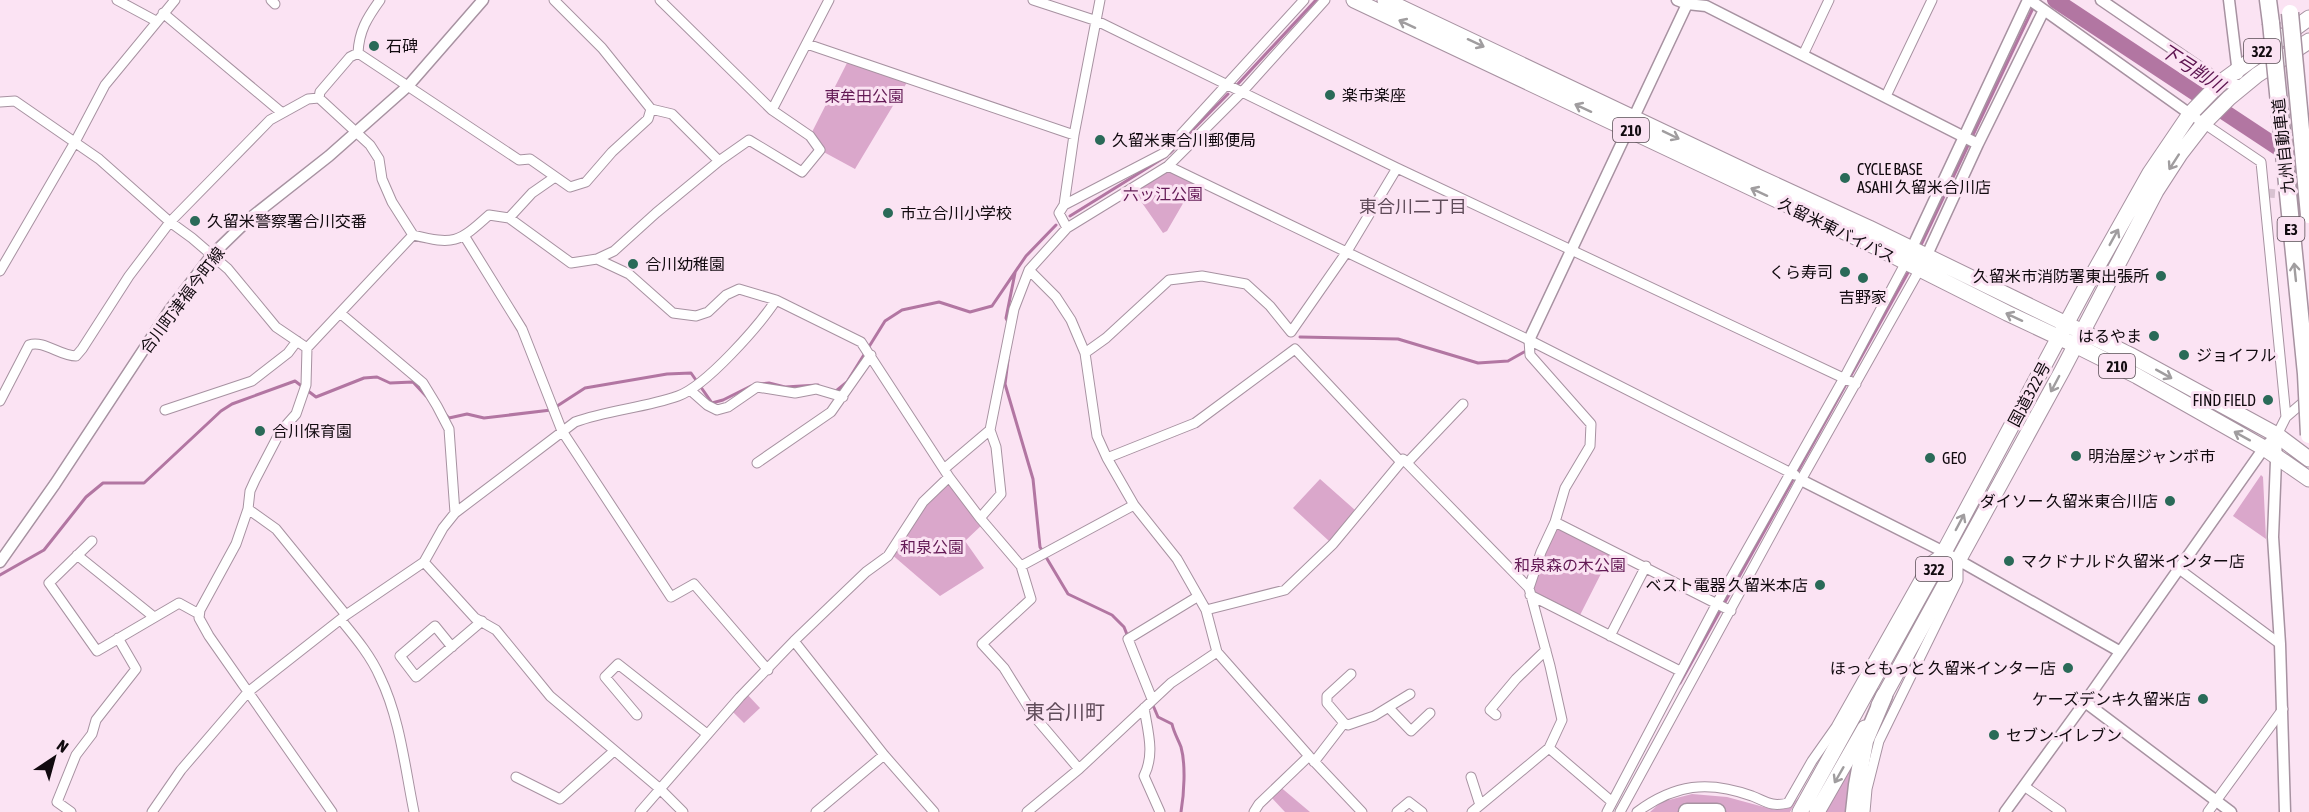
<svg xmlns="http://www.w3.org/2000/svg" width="2309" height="812" viewBox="0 0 2309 812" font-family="'Asap Condensed','Noto Sans JP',sans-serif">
<rect width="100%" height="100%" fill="#fbe3f3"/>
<path fill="#daa7cb" d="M849,59L909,79L855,169L820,150L810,136Z
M1168,166L1196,181L1167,231L1163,233L1131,187Z
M2261,475L2263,477L2266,539L2233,516Z
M949,477L984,523L965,541L984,568L940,596L890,553L923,502Z
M1320,479L1355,510L1329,541L1293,508Z
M1555,522L1613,550L1578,619L1530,595Z
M745,692L760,708L744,723L730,709Z
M1859,750L1850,812H1825Z
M1278,785L1310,812H1285L1268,794Z
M1692,794L1727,797L1775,810L1789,808L1799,797L1790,812H1650L1661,802Z"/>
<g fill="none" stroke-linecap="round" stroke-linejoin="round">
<path stroke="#b276a2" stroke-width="3" d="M1236,86L1316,0
M1170,153L1228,94
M1070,216L1165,157
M1920,247L2034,6
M1008,322L1006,318L1015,273
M1300,337L1398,339L1478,363L1508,361L1524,352
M1008,360L1005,384L1033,479L1040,547L1068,594L1112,615L1124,627L1128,637
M760,384L769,383L785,387L818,385
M836,391L847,382L885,321L902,310L939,302L970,312L992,306L1026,256L1056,225
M446,415L449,418L467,414L484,418L551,410L585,388L667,374L691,373L712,403L723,400L751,386
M0,575L44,550L86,497L103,483H144L221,411L232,404L295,381L316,397L364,378L377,377L390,383L413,382L426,396
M1680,683L1910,269
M1152,703L1158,717L1172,724C1174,733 1178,739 1181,747C1186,765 1184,794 1181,812"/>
<path stroke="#b276a2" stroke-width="16" d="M2055,0L2309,168"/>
<path stroke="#d8c2d1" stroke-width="9" stroke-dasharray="9 4.5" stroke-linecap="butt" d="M2266,193L2309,196"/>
<defs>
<path id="minor" d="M117,0L156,21
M271,0L275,4
M554,0L602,48L651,109L672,114L719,161
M1033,0L1097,21L1397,168L1856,384
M163,13L281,112
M807,44L1074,135
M358,53L519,160L530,159L570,187L586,182L612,152L648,119L651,109
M358,53C359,31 367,18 380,0
M1803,55L1829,0
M1886,96L1932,0
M319,98L320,92L350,57L358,53
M0,102L15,101L99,159L170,222L192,238L228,269L276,327L307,348
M772,110L829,0
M2190,114L2261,162L2286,417L2277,435
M1168,166L1529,340
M1064,205L1164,153L1304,0
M509,218L532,193L555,177
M1067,228L1059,213L1064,205L1074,135L1100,0
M465,237L522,329L562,431L671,597L694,584L768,670
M597,259L629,274L673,313L696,316L708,312L726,295L739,289L776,300L861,342L949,477L980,518L1021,566
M1029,270L1056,297L1071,320L1085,353L1097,436L1107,458L1134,505L1177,559L1206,610L1217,652L1309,756L1362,812
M0,271L75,142L105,85L175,0
M340,313L423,383L437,406L449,429L455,513
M1085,353L1106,338L1169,280L1202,276L1246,284L1270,306L1291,332L1346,253L1397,168
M690,390L707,405L717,410L728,407L757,387L795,393L816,389L843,397
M0,401L29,345C44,340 60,356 76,356L82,349L129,276L170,222L270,120L308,99L319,98L370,145L379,159L382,179L392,202L413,235C454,245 458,243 489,215L509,218L571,263L597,259L614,251L656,213L719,161L749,140L802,172L820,150L810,136L772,110L660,0
M165,410L252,381L288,353L297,341
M2286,417L2307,399
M1107,458L1195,423L1295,349L1401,462L1403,459L1529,588L1550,666L1562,720L1549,748L1472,812
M757,463L831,412L871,355
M1407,463L1463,404
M944,469L990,430L1014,309L1029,270L1067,228L1168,166L1243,91L1325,0
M248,509L276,529L346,615
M980,518L1001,494L996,447L990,430
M1555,522L1731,611
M92,541L49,583L97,651L179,603L199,614
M77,555L154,617
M424,562L475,618L496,630L550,696L659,788L683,812
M2179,569L2280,644
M1529,588L1541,552L1555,522L1565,488L1590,446L1591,424L1530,355L1529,340L1795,475
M1530,595L1680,671
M1206,610L1285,590L1333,544L1401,462
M341,620C355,637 371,656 380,677C400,718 405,768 414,812
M1610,636L1646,566
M794,641L884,755L934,812
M452,647L435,626L400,656L416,677L482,621
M1152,699L1128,639L1197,597
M1144,708C1148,732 1155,754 1144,776L1160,812
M1389,708L1411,731L1430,713
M637,715L605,677L618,664L707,734
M1496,715L1490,710L1516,679L1546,650
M1344,723L1348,725L1374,716L1410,694
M1549,748L1611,801
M1314,762L1344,723L1327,703V696L1351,674
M1079,769L1034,716L1004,668L982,644L1031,599L1021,566L1134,505
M516,777L560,799L614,751
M1471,777L1480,805
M2024,786L2061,812
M71,812L57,802L76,755L92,734L96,720L136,669L118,638
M152,812L181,770L248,692L346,615L424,562L443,528L455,513L575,422C608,410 644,408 678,396C706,386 759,326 776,300
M332,812L209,636L199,618L200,610L236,544L248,509L250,491L255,480L280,432L296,414L306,385L307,348L413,235
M640,812L740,697L794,641L866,572L888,556L923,502L949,477
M816,812L884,755
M1027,812L1079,769L1171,683L1217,652
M1254,812L1259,804L1309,756
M1397,812L1409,802L1422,812
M1607,812L1717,603L1844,378L1907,260
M1620,812L1801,480L1921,267
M1637,812C1675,784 1708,780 1752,796C1767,802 1771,807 1788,803L1812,761L1836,727L1929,562L1941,554
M1865,812L1867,789L1879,741L1958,580V567
M2208,812L2283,709"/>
<path id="tertiary" d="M1677,0L1687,4L1706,6L1978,144
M2030,0L2190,114
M2101,0L2221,82L2244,86
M2229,0L2238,74
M1911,250L2028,0
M1926,257L1978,144L2044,10
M1529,340L1689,0
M2277,435L2273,537L2280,644L2285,812
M1801,480L1944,552L2119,651
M0,562L55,484L169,311L212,255L249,219L329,156L408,86L483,0
M2085,702L2231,812
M2005,812L2085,702L2264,448L2277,435"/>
<path id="trunk" d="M1354,0L1868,243L2007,313L2075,345L2137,376L2264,448L2309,479
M1385,0L1758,177L1869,228L2132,356L2277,435L2309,459
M1879,705L2062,371L2156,191L2180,154L2204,123L2229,98L2257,75L2309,41
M1800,812L1944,552L2087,285L2150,173L2190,114L2221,82L2309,18
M1817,812L1865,728"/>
<path id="motorway" d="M2268,0L2271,23
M1687,812H1717
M1854,812L1857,785L1865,741L1884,696"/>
</defs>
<use href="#minor" stroke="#a792a1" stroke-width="11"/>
<use href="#tertiary" stroke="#a792a1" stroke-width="13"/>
<use href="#trunk" stroke="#a792a1" stroke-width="17"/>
<use href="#motorway" stroke="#a792a1" stroke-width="19"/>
<use href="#minor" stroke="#fff" stroke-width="9"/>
<use href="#tertiary" stroke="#fff" stroke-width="10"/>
<use href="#trunk" stroke="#fff" stroke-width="15"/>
<use href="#motorway" stroke="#fff" stroke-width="16"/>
<defs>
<path id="motorway-bridge" d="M2290,13L2309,215
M2271,23L2306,374L2309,435"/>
</defs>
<use href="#motorway-bridge" stroke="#a792a1" stroke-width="19" stroke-linecap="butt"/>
<use href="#motorway-bridge" stroke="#fff" stroke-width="16"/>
</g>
<defs><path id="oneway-shaft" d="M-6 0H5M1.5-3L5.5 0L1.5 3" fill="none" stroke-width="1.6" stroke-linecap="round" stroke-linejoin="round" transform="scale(1.5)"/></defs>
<g stroke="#a09d9f">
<use href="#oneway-shaft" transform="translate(1407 24) rotate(-155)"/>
<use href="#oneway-shaft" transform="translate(1476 43) rotate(25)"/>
<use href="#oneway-shaft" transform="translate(1583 108) rotate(-155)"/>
<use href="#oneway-shaft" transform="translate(1671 135) rotate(26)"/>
<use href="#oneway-shaft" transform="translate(2174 162) rotate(123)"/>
<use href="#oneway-shaft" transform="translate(1759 192) rotate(-155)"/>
<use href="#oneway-shaft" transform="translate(2114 237) rotate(-61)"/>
<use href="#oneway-shaft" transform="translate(2295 272) rotate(-96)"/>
<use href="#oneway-shaft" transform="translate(2014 317) rotate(-155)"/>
<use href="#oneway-shaft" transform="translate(2164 374) rotate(29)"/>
<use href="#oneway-shaft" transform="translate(2055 384) rotate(118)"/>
<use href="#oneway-shaft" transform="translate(2242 436) rotate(-151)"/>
<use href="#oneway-shaft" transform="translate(1960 522) rotate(-62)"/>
<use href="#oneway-shaft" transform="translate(1839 775) rotate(120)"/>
</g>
<g fill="#2a6a58" stroke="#fbe3f3" stroke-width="2">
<circle cx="374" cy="46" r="6"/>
<circle cx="1330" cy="95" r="6"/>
<circle cx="1100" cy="140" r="6"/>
<circle cx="1845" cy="178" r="6"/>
<circle cx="888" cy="213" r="6"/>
<circle cx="195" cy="221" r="6"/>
<circle cx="633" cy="264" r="6"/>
<circle cx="1845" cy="272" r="6"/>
<circle cx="2161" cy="276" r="6"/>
<circle cx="1863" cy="278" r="6"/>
<circle cx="2154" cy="336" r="6"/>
<circle cx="2184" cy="355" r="6"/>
<circle cx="2268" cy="400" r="6"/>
<circle cx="260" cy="431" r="6"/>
<circle cx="2076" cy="456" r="6"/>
<circle cx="1930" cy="458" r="6"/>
<circle cx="2170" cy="501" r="6"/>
<circle cx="2009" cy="561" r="6"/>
<circle cx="1820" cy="585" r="6"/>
<circle cx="2068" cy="668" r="6"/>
<circle cx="2203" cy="699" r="6"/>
<circle cx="1994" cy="735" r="6"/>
</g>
<g text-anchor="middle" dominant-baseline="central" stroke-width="6" stroke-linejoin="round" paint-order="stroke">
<g fill="#fbe3f3" stroke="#574b53" stroke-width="1.5">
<rect x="2244" y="39" width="36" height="24" rx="4.5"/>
<rect x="1613" y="118" width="36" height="24" rx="4.5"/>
<rect x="2277.5" y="217" width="27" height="24" rx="4.5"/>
<rect x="2099" y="354" width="36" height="24" rx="4.5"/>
<rect x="1916" y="557" width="36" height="24" rx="4.5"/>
</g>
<g font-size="15" font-weight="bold" fill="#110a0f">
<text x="2262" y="51">322</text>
<text x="1631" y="130">210</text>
<text x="2291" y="229">E3</text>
<text x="2117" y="366">210</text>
<text x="1934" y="569">322</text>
</g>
<g font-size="16" fill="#110a0f" stroke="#fbe3f3" text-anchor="start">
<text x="386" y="46">石碑</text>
<text x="1342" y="95">楽市楽座</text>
<text x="1112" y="140">久留米東合川郵便局</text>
<text x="1857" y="169">CYCLE BASE<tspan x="1857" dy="18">ASAHI 久留米合川店</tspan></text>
<text x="900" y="213">市立合川小学校</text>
<text x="207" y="221">久留米警察署合川交番</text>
<text x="645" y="264">合川幼稚園</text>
<text x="1833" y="272" text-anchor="end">くら寿司</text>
<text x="2149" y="276" text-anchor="end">久留米市消防署東出張所</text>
<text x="1863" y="297" text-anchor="middle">吉野家</text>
<text x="2142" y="336" text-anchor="end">はるやま</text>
<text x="2196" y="355">ジョイフル</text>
<text x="2256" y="400" text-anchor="end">FIND FIELD</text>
<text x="272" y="431">合川保育園</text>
<text x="2088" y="456">明治屋ジャンボ市</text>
<text x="1942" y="458">GEO</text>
<text x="2158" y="501" text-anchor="end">ダイソー 久留米東合川店</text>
<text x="2021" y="561">マクドナルド久留米インター店</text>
<text x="1808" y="585" text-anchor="end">ベスト電器 久留米本店</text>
<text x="2056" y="668" text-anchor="end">ほっともっと 久留米インター店</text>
<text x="2191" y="699" text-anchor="end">ケーズデンキ久留米店</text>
<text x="2006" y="735">セブン-イレブン</text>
</g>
<g font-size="16" fill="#631a55" stroke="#fbe3f3">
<text x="864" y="96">東牟田公園</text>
<text x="1163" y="194">六ッ江公園</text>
<text x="932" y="547">和泉公園</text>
<text x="1570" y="565">和泉森の木公園</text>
</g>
<g font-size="16" fill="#110a0f" stroke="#fbe3f3">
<text transform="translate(2283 146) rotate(-96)">九州自動車道</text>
<text transform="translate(1837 230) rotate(26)">久留米東バイパス</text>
<text transform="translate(182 300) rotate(-53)">合川町津福今町線</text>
<text transform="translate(2029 394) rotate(-62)">国道322号</text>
</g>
<g font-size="18" font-style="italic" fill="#5b124e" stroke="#fbe3f3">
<text transform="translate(2193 68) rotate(33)">下弓削川</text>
</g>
<g font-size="18" fill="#604c5a" stroke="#fbe3f3">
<text x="1413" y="206">東合川二丁目</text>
</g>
<g font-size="20" fill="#604c5a" stroke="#fbe3f3">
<text x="1065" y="711">東合川町</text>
</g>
</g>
<g transform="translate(54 758) rotate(36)" stroke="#fbe3f3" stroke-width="4.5" paint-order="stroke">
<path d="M0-4.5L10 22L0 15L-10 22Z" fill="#110a0f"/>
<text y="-9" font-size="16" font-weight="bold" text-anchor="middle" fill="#110a0f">N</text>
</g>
</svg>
